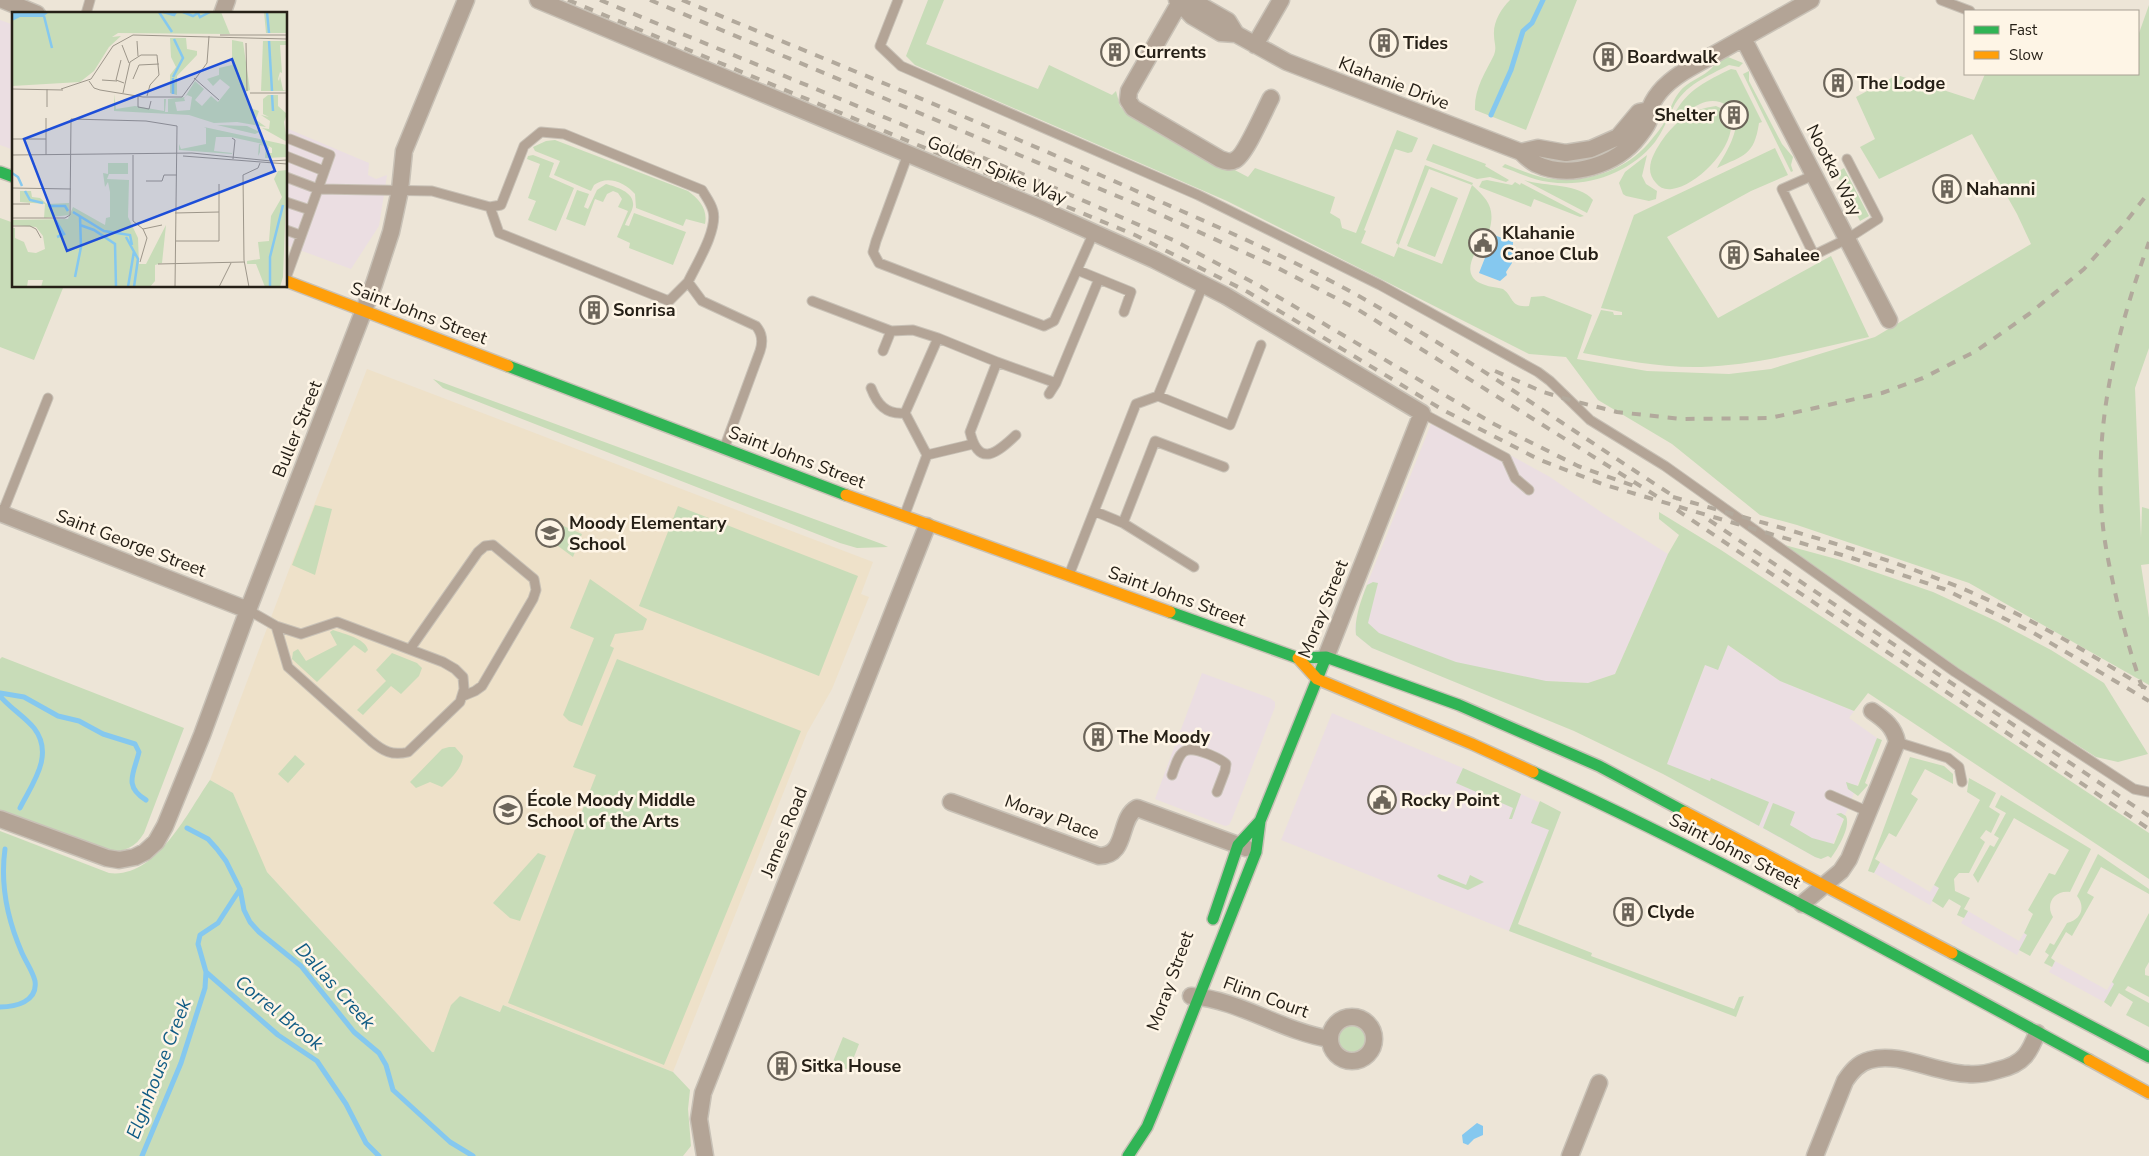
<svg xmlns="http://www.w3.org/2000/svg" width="2149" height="1156" viewBox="0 0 2149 1156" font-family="'Nunito Sans',sans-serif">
<rect width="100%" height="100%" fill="#ede5d7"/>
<path fill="#ebdee2" d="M0,20L14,25V150L0,145Z
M286,128L369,163L368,175L376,179L387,175L379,226L351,269L286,245Z
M1435,414L1550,477L1604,514L1668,554L1615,674L1588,683L1546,681L1551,721L1372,648L1356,635L1355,626L1364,592Z
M1728,645L1780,681L1854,711L1849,718L1877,738L1828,856L1821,859L1815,857L1663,774L1705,665Z
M1202,673L1270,698L1275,702V707L1232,819L1229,825L1225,826L1155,799Z
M1332,713L1463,768L1561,812L1514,933L1281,840Z
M1880,862L1930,892L1934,885L1939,888L1930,905L1874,873Z
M1968,911L2019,941L2024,933L2027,935L2017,955L1961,923Z
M2055,961L2107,990L2112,982L2115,984L2104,1002L2049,972Z"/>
<path fill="#eee1c9" d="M367,369L873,562L861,594L869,597L832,689L807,733L673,1072L504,1005L501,1012L460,996L434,1052H432L267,872L259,859L233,793L210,780L290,567Z"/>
<path fill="#c8dcb8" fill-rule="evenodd" d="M928,0H944L926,44L1038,89L1049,65L1112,95L1116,91L1120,106L1126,113L1248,177L1255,168L1335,197L1330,213L1340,219L1342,228L1356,233L1397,130L1418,138L1412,152L1408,153L1395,149L1364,230L1366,231L1361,243L1394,257L1399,245L1396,243L1425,165L1473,183L1472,185C1487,199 1495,207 1490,228C1483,242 1456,271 1480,283C1488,287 1495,287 1503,289C1514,297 1510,308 1529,306L1531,297L1544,296L1592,315L1577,359L1647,371L1729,374L1771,369L1875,337L2031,244L2017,214L1972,134L1879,179L1860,147L1875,139L1856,97L1897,75L1974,100L1985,74H2138V36L2149,5V348L2135,388L2141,538L2142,507L2149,509V564L2141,565L2149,618V685L1969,583L1797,525L1760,515L1672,444L1598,400L1566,357L1529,354L1227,201L915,65L906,56ZM1429,169L1472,185L1442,264L1398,247Z
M1510,0H1577L1526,130L1475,110C1474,89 1485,73 1494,55C1497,47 1494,43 1494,35C1493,22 1501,9 1510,0Z
M1728,57L1743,63L1739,67L1729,65C1708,76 1684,85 1673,108C1667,120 1663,131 1655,142C1630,173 1588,188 1549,182C1533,180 1517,172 1502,167L1505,164C1517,169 1529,174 1541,177C1580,186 1627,172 1652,139C1656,134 1662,127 1665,121C1670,110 1673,99 1681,90C1691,79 1710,75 1716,62Z
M1731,69L1736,70L1762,122L1759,123C1754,156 1744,155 1717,168C1726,152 1749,119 1726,105C1719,100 1708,100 1700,104C1692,107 1684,116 1675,113C1687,90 1708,80 1731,69Z
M1749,71V81L1782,144L1793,157L1791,165L1793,171L1791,172L1743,74Z
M1716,106L1727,111C1728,114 1731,118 1731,122C1734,148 1697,186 1672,189C1665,190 1660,188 1656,183C1643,170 1654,152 1663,139C1677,120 1692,109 1716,106Z
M555,140L688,191C699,199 708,209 705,224L686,219L683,226L636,208L635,194C625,182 607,175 594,185L591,191L554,175L560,161L535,151L533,147L546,141Z
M1433,144L1486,164L1485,166L1509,180L1506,182L1490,177L1477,179L1426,160Z
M1775,148L1788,175L1751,191L1667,237L1718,318L1831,256L1869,337C1814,349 1758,365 1701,367C1661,368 1622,360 1583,353L1601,310L1613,312L1614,315H1622V312L1601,308L1634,215Z
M533,155L554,163L549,177L574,188L556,231L528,220L536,201L528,198L540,164L527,159L528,156Z
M1647,155L1642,176L1646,184L1657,191L1656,199L1649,201L1626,196L1623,194L1619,183L1625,172Z
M1844,168L1869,216L1860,221L1836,173Z
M1487,180L1512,185L1515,182L1520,185L1521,183L1584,216L1580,217L1534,199L1531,207L1479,187L1482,181Z
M1524,180C1546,187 1579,183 1593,200L1587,213Z
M606,184C616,187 635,192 633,206C632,212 627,219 625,225L629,226L634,213L686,232L673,265L629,248L630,243L617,237L628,211L618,207L622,199L618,193L613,191L607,194L603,202L595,199L585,226L566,219L577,190L589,194L584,207L588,209L597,190Z
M1431,187L1458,198L1435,257L1407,246Z
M0,218L14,223V286H58L63,288L34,360L0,347Z
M433,379L882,544L888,547L857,548L840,543L443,388Z
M315,505L332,509L315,575L292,565Z
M678,506L858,576L819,676L639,606Z
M1659,512L1721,550L2149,833V879L1868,693L1854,711L1780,681L1728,645L1718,670L1705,665L1667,764L1710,781L1711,778L1769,802L1759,826L1663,774L1574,731L1372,648L1356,635C1354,619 1361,600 1367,585L1373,582L1378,583L1368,623L1379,633L1456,662L1546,681L1588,683L1615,674L1668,554L1679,535L1659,519Z
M545,518L582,534L573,557L539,532Z
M1781,544L1840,560L1933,592L1996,621L2051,650L2104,683L2148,754L2118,762L2096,757C1990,689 1881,622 1781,544Z
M590,579L647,619L643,630L615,634L610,646L614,648L582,726L569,721L563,715L594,638L570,628Z
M333,630C344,634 365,638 368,650L365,653L354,645L317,682L292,659L293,652L298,649L306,661L337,645L330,632Z
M392,653L417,663L422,668L419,676L401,694L391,686L363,715L357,710L386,681L376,670Z
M2,657L184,728L144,833C136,847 124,852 108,852L0,811V659Z
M617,659L801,731L664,1065L508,1003L596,775L573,767Z
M1877,738L1882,740L1865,783L1868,785L1858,796L1848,789L1846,782L1858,786Z
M449,747H455L463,756C462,769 451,778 442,787L430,782L416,788L410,782L442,749Z
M295,755L305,764L288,783L278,774Z
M1910,757L1944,766L1953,774V784L1925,769L1911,794L1918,799L1896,837L1889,833L1875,859L1880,862L1874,873L1868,871Z
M1463,768L1521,794L1512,819H1509L1513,808L1456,783Z
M1969,778L1996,793L1989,807L2000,814L1991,833L1986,830L1980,838L1985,842L1969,873H1959L1954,879L1955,891L1970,898L1964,909L1968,911L1964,918L1957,915L1961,906L1949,899L1943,908L1932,901L1939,888L1934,885L1980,800L1967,792Z
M210,780L233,793L267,872L432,1052H434L451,1005L460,996L500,1012L503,1005L673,1072L690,1090L688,1109L691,1146L683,1156H0V831L109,873C156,879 187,813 210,780Z
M2001,795L2091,849L2070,892C2054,890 2045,904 2053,917L2030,956L2019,950L2027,935L2024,933L2033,914L2028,910L2049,873L2055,875L2069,850L2014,818L1978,883L1973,875L1990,845L1994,847L1999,838L1994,835L2006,813L1995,807Z
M1540,801L1561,812L1518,924L1592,953L1591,956L1734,1009L1739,997L1744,996L1736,1017L1509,931L1549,830L1531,823Z
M1773,803L1795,812L1790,825L1812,838L1834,844L1844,819L1836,814L1841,813L1846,816C1851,827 1838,848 1831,858L1828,856L1821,859L1815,857L1763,828Z
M538,853L546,856L520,921L510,918L493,903Z
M2098,854L2149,889V894L2101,867L2087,893L2094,897L2072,936L2066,932L2051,958L2055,961L2052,967L2044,963L2049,955L2045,952L2050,943L2054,945L2067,923C2081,920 2086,907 2077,896Z
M1439,874L1466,885L1470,875L1484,882L1468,890L1440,879L1437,876Z
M2149,913V962L2145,969V975L2149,976V997L2128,986L2125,990L2149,1003V1027L2126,1015L2133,1002L2119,993L2111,1007L2104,1002L2114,984L2112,982Z
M1339 1039a13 13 0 1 1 26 0a13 13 0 1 1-26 0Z
M843,1037L859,1044L849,1070L832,1064Z"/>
<path fill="#85c8ef" d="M1494,235L1513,242L1512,263L1506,272L1507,275L1500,281L1479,273Z
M1477,1123L1483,1126V1135L1474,1139L1468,1145L1463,1143L1462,1135Z"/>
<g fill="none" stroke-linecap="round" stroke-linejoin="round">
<path stroke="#85c8ef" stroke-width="5" d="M1491,115L1511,70L1523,31L1532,23L1543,0
M0,693L24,697L58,716L79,721L103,734L135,744L139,752C134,773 123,786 146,800
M0,696C10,708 24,716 34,728C55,755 32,784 20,808
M187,828L208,839L217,849L226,861L240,889L244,910L250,922L259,932L301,966L354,1032L379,1053L386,1065L393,1090L450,1142L473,1156
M206,972L278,1035L317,1061L346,1104L366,1143L379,1156
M0,1007C15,1007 38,1002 35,981C33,972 26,962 22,953C8,921 0,885 5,849
M142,1156L181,1063L205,988L206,972L198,944L200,935L218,923L240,889"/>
<defs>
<path id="lane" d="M898,0L880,46L901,66L1198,195L1380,285L1538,372L1550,381L1590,420L1665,466L1955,672L2134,789L2149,792
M1941,0L1970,11
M86,14L90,0
M908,154L876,241L873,252L879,263L1044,326L1054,321L1094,232
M286,156L324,171
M1814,175L1782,189L1814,255L1847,239L1878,219L1847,159
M286,177L318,189L330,155L290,139
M286,202L310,210
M490,207L499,233L669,301L688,282
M286,230L300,235
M1077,270L1131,292L1124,312
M286,278L318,189L432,191L490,207L501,205L524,146L541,132L564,134L702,190C706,197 711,203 713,211C718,230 696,265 688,282L702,301L756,326C762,333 763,342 760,351L725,446
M812,301L891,331L913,330L938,338
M883,351L891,331
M997,362L1056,383
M871,388C877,404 886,415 905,413
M1049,394L1056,383L1099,279
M1158,396L1230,425L1261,345
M905,413L938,338L997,362L970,432C979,469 998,452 1016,435
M1422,413L1506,458L1515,478L1529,490
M927,455L973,444
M1094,511L1123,523L1194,567
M2,514L48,398
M905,514L927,455L905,413
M1123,523L1155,441L1224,467
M1069,575L1136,404L1158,396L1203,285
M248,610L276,626L301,634L337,622L443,662L455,669L463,677L464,689L460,702L408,752C392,756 383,751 371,741L288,667L276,626
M410,649L478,552L485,546L493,545L534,579L536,590L533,599L482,686L475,691L463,696
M1897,742L1948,758L1959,767L1962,782
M1172,775C1180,751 1183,744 1208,754C1215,757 1221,759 1226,764L1225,771L1217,792
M1830,795L1869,812"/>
<path id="street" d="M3,0L37,14
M538,0L1043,210L1155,260L1226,296L1422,413L1326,657
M1177,0L1192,16L1221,33L1236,34
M1180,2L1198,4L1228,21L1236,34L1287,62L1521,152C1525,156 1530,161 1536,164C1570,180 1617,165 1639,136C1643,131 1648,125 1649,120C1650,116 1649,112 1650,108C1657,90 1674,77 1690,68L1811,0
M1180,2L1129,91L1128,100L1133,108L1220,159C1225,161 1230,163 1235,160C1245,156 1265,109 1271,98
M222,14L227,0
M1743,38L1889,320
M1255,45L1281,0
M1521,152L1538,148L1566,153L1591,149L1618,137L1639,112L1649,110
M0,513L248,610
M951,802L1099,856C1128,856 1118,818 1137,808L1246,848
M0,819L107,858L119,860L135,857L145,852L156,842L165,826L202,735L248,610L374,284L391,232L400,190L404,151L466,0
M1802,904L1841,871L1849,859L1897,742C1894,727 1885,720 1872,711
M1191,996C1240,1000 1281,1031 1330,1039
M1330 1039a22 22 0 1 1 44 0a22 22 0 1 1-44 0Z
M705,1156L699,1119L703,1093L927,526
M1570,1156L1599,1083
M1815,1156L1845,1081C1851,1072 1858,1063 1870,1060C1899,1051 1938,1074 1968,1074C1978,1075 1988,1073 1998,1070C2007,1068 2018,1064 2025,1056C2030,1050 2034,1041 2037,1033"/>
<path id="fast" d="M0,172L14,177
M508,366L846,495
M1170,612L1298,658L1326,657L1459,705L1599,766L1685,812
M1533,772C1723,859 1905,960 2089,1060
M1213,919L1238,845L1260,821
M1952,953L2149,1057
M1128,1156L1147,1127L1157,1103L1256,852L1260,821L1324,662"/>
<path id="slow" d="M286,281L508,366
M846,495L1170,612
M1298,658L1317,679L1472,744L1533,772
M1685,812L1952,953
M2089,1060L2149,1093"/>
</defs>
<use href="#lane" stroke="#c8c1b6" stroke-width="11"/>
<use href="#street" stroke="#c8c1b6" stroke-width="19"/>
<use href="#fast" stroke="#c8c1b6" stroke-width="14"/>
<use href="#slow" stroke="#c8c1b6" stroke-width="14"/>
<use href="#lane" stroke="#b3a496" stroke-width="9"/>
<use href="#street" stroke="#b3a496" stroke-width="16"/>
<use href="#fast" stroke="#30b455" stroke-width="11"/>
<use href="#slow" stroke="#ff9f0a" stroke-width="11"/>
<path stroke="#b2a99c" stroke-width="4" stroke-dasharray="9 9" stroke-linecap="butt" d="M568,0L1135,235L1248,292L1443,410L1538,459L1602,484L1852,558L1944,589L2032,632L2149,701
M600,0L1032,178L1173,240L1258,285L1494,424L1578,466L1634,486
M650,0L1148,209L1272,265L1357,309L1658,497
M682,0C832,62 983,123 1132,189C1204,221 1277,252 1346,289C1461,352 1568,428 1678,499
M1495,371L1543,392L1570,400L1617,412L1681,419L1770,418L1882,393L1923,378L1976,351L2029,314L2084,269L2125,223L2149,192
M1673,497C1762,523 1854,546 1941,580C2015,608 2082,649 2149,690
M1677,510L2149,829
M1709,520L2149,816
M2143,688C2139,681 2137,671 2134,663C2128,643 2122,622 2117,601C2111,574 2104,544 2102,516C2094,421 2117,331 2149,242"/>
</g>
<defs>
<symbol id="building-ring" viewBox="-11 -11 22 22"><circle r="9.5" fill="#fef5e6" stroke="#6c655a" stroke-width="1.5"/><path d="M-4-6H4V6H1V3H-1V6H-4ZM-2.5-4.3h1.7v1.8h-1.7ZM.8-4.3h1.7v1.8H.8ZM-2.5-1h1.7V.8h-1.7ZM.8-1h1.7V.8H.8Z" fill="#6c655a"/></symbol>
<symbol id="civic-ring" viewBox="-11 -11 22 22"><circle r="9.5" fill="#fef5e6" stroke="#6c655a" stroke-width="1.5"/><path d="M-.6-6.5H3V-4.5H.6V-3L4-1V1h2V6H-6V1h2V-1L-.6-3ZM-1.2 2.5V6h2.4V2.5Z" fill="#6c655a"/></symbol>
<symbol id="school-ring" viewBox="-11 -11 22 22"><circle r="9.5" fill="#fef5e6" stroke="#6c655a" stroke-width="1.5"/><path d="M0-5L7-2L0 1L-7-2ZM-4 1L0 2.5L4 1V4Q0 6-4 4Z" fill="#6c655a"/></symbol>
</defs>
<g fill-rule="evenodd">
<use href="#building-ring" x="1368" y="27" width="32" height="32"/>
<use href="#building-ring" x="1099" y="36" width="32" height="32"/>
<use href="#building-ring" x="1592" y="41" width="32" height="32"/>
<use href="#building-ring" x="1822" y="67" width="32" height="32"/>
<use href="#building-ring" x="1718" y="99" width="32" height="32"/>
<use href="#building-ring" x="1931" y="173" width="32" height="32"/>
<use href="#civic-ring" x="1467" y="227" width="32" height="32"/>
<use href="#building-ring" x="1718" y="239" width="32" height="32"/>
<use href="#building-ring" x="578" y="294" width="32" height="32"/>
<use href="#school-ring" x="534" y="517" width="32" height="32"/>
<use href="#building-ring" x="1082" y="721" width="32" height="32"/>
<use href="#civic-ring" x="1366" y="784" width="32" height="32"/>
<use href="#school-ring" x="492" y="794" width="32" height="32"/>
<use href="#building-ring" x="1612" y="896" width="32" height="32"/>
<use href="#building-ring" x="766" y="1050" width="32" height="32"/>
</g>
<g text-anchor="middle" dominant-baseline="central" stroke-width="5" stroke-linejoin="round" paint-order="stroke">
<g font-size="18" font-weight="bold" fill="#262017" stroke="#fef5e6" text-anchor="start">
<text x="1403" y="43">Tides</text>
<text x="1134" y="52">Currents</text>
<text x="1627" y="57">Boardwalk</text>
<text x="1857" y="83">The Lodge</text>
<text x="1715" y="115" text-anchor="end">Shelter</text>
<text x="1966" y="189">Nahanni</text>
<text x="1502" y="233">Klahanie<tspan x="1502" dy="21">Canoe Club</tspan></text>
<text x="1753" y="255">Sahalee</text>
<text x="613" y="310">Sonrisa</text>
<text x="569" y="523">Moody Elementary<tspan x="569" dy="21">School</tspan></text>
<text x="1117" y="737">The Moody</text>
<text x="527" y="800">École Moody Middle<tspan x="527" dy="21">School of the Arts</tspan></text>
<text x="1401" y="800">Rocky Point</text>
<text x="1647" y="912">Clyde</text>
<text x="801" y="1066">Sitka House</text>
</g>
<g font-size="18" fill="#262017" stroke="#fef5e6">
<text transform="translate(1394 83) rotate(21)">Klahanie Drive</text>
<text transform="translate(997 170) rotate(23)">Golden Spike Way</text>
<text transform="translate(1834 170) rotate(63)">Nootka Way</text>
<text transform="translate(419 313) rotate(21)">Saint Johns Street</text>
<text transform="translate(297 429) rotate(-68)">Buller Street</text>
<text transform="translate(797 457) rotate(21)">Saint Johns Street</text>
<text transform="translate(131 543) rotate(21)">Saint George Street</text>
<text transform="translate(1177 596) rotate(20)">Saint Johns Street</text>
<text transform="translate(1323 609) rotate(-68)">Moray Street</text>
<text transform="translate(1052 817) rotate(20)">Moray Place</text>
<text transform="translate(784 832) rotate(-68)">James Road</text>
<text transform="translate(1735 851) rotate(27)">Saint Johns Street</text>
<text transform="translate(1170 981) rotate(-70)">Moray Street</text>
<text transform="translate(1266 997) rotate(20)">Flinn Court</text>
</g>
<g font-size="19" font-style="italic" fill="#105b84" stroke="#fef5e6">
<text transform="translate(335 986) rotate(48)">Dallas Creek</text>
<text transform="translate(279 1013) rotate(39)">Correl Brook</text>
<text transform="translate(159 1069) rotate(-69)">Elginhouse Creek</text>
</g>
</g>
<g transform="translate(12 12)">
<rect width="275" height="275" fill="#ede5d7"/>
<path d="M0,0H209L218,22L106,21L100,25L109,24L97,35L82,59L68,70L0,74ZM252,0H275V21H254ZM158,26H174L175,37L185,39V43L165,64V83L158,81V63L164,55L159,45ZM220,28L231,30L238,78L233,80V85L238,96L247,99L244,107L241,102L243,107L254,115L225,110L202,111L177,103L102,99V82L104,97L123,94L152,99V87H154L153,100H156V87L173,85L183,69L192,77L183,88L190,94L199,84L206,90L218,75L208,67L201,74L195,67L207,63V56L220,53ZM175,83L180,85L178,98L165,99L163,90L173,89L172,86ZM251,29H275V33H268L270,61L268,60L266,67L267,69L268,64L271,78L275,79H249ZM256,83H266V94L275,102L272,110L275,130L250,116L257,117L258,109L249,103L257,105L251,102V87ZM205,113L235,114L248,120L243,122ZM192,115L275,133V145L253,146L254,134L248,133V140L246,144L247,132L255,133L257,135L256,141H260V136L255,133L219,125H204L202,139L220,141L221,137L220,142L167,138V132L169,137L194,132V116ZM96,151H116V162H97L95,167L117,168L116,205L126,226L127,252H134L154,213L150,251L143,253V269L138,275H29L31,268H16L15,275H0V216H3V226L12,230L16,240L24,241L33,237L31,224L24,215L0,213V208L56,207L61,195L93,213L94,206L98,205V180L96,170L93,175L91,161L96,162ZM275,158L271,265L268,275H253L244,252H235V249L248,247L246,230L257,229L259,204L270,185L262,167L266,159ZM8,179H19L20,185L28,186L35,192L57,191V203L32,206L33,192L8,190Z" fill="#c8dcb8" fill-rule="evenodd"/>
<path d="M0,0H37L31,5H8L0,9Z" fill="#85c8ef"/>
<path fill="none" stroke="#85c8ef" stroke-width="2.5" d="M147,0L160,20M151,0L162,3L164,0M171,0L181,4L186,1L188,5L198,0M255,0L257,21M32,4L40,36M257,29L260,79M161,65L171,46L162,27M161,82V66M260,83L261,99M0,161L6,165L10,174M13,179L18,188L31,191M36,194H53L56,199M61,200L92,219L118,223L120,233M44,209L52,222L45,225M68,213L82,218L103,232L104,275M114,225L126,247L122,275M63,265L69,235L68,205M116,275L122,239M258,275V245L271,193"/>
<path fill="none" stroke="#9d968a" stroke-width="1" d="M208,23H275M125,29L126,44M234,31L235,79M110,33L117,51M109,48L104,68L112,71M182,66L207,88M121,67L127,53L147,52M90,68L105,69M77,69L82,76L88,78L131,85H170L195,51L197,24M0,77L51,78M49,77L79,67L101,34L121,23L275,27M111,81L118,50L129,43H145L147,63L138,73L135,84M238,81H275M126,83V95L137,97L139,89M35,95V77M34,106V143M220,126L223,128L221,147M0,127H34M0,143L180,141L259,149L275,148M121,143V209L131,217L150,213M171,144L275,152M134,169H150L152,163H165M0,176L59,177M275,181V203M0,192H18M163,201L207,200M0,206H53L58,203L59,107L134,109L165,114L163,275M0,214H18L24,217L29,226M164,229H207V172M128,250L135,226L131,217M146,252L232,250M207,275L219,251M237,275L232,248L231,163L246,156L248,151"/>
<path fill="#1d4ed8" fill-opacity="0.15" stroke="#1d4ed8" stroke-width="2.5" d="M220,47L263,159L55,239L12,127Z"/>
<rect width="275" height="275" fill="none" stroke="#262017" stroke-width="2.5"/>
</g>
<rect x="1964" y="10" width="175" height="65" fill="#fef5e6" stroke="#a8a093"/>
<rect x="1974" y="26" width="25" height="8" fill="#30b455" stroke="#a8a093"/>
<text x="2009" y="35" font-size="15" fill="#262017">Fast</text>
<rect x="1974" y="51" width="25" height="8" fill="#ff9f0a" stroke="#a8a093"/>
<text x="2009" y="60" font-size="15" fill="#262017">Slow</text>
</svg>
